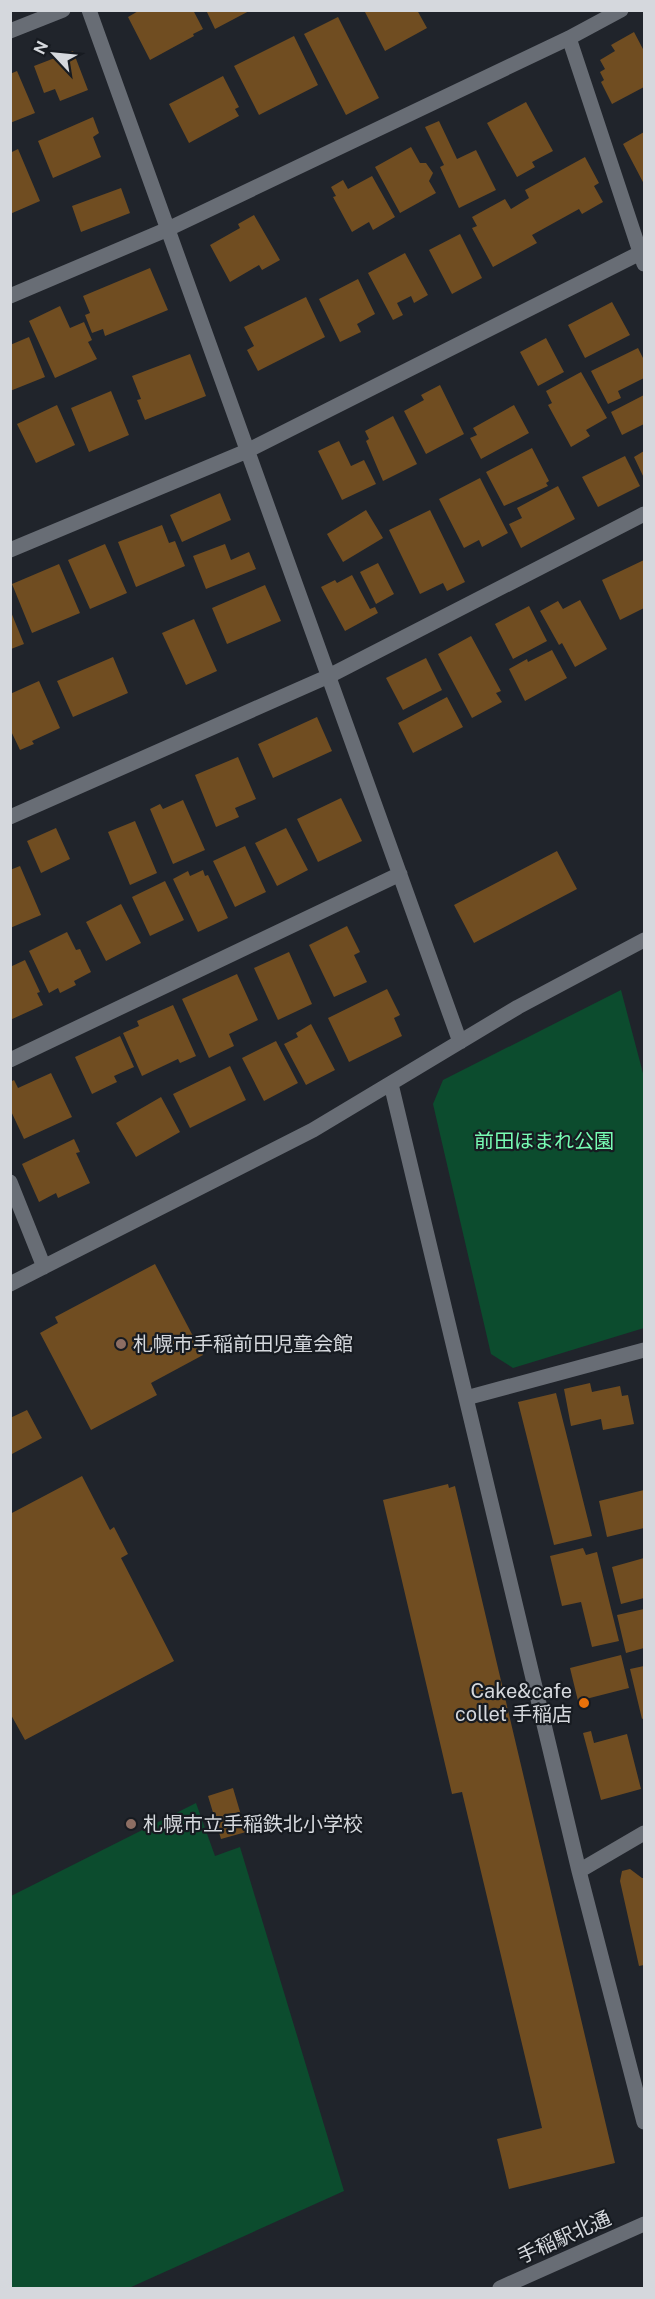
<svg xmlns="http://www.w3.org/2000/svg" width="655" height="2299" viewBox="0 0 655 2299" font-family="'Public Sans','Noto Sans JP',sans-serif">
<rect width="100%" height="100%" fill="#20242b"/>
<path fill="#0c4c2e" d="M621,990L644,1077V1328L513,1368L491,1354L433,1104L443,1080Z
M196,1803L215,1856L240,1847L344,2191L129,2288H11V1896Z"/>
<path fill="#704d21" d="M140,10H193L203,29L193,34L194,36L150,60L128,17Z
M206,10H251L215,29Z
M368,10H417L427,28L385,51L365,12Z
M338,17L379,98L346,115L304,34Z
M634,32L644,51V87L612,104L601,82L604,80L600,72L605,69L600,60L615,51L611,45Z
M294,36L318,85L259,115L234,66Z
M73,51L88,90L60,101L55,89L44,93L34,66Z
M17,71L35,113L10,123V74Z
M223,76L239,107L235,109L239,116L189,143L169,104Z
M526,102L553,151L532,162L535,167L517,177L487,123Z
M93,117L99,133L93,137L101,157L53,178L38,141Z
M439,121L457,159L476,150L496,190L459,208L440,167L444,165L425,127Z
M644,132V184L623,144Z
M411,147L420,163H426L433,173L429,181L436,193L400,213L375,167Z
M18,149L40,201L10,214V153Z
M585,157L599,183L594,186L603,202L582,214L579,209L532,235L537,243L493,267L472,228L477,226L472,217L505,199L511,209L529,198L525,190Z
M372,176L395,217L373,230L369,222L352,232L333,197L336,196L331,187L343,180L348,189Z
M121,188L130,213L81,232L72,206Z
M254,215L280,260L262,270L259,265L230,282L210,245L240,228L238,224Z
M460,234L482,278L452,294L429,250Z
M405,253L428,295L414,303L411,296L397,303L403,315L393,320L368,273Z
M150,268L168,310L105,336L103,329L92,333L85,315L90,313L83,296Z
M358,279L375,314L357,324L361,332L340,342L319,299Z
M306,297L325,337L258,371L247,350L254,346L244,327Z
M612,302L630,335L585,358L568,325Z
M60,306L70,328L84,322L92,340L88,342L97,359L55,378L29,321Z
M29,337L45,377L10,391V345Z
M546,338L564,372L538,386L520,352Z
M638,348L644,360V378L618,391L621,398L608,404L591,371Z
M190,354L206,396L145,420L137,400L141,399L132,376Z
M581,372L607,418L586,430L590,436L571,447L548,405L552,403L546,391Z
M440,385L464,434L426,454L404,411L424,400L421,395Z
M111,391L129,435L89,452L71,408Z
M644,395V424L622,435L611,412Z
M57,405L75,445L36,463L17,424Z
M514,405L529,433L481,459L470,438L477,435L473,428Z
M393,416L417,464L383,481L366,441L369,439L365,431Z
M339,441L351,466L364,460L376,484L342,500L318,451Z
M532,448L549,481L546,483L548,486L504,506L486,472Z
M644,451V478L634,457Z
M625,456L640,486L598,507L582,477Z
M480,478L508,533L482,547L479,540L464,548L439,499Z
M558,486L575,519L521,548L509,524L522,518L517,508Z
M220,493L231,520L182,542L170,515Z
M366,510L383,538L343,562L327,534Z
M430,510L465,582L447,591L443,583L420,594L389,530Z
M162,525L169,543L175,541L185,566L136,587L118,542Z
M105,544L127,593L90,609L68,560Z
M225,544L231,560L249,552L256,569L206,589L193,556Z
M644,560V608L620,620L602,580Z
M378,563L394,594L376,604L360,572Z
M59,564L80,613L32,633L12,584Z
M352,575L370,609L375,607L378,613L345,631L321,587L335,580L337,583Z
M265,585L281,621L227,644L212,608Z
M580,600L607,649L575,667L562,643L559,645L540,611L558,601L563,609Z
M529,606L547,641L513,659L495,624Z
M11,612L24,644L11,649Z
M194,619L217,671L186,685L162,633Z
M471,636L501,691L496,693L502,702L472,718L438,654Z
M552,650L567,678L525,701L509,669L527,659L528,662Z
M113,657L128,693L73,717L57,681Z
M426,658L442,690L403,710L386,678Z
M39,681L60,728L32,741L34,744L20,750L10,729V694Z
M447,697L463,727L413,753L398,723Z
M317,717L332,751L273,778L258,744Z
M238,757L256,799L235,808L239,817L216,827L195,775Z
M341,798L362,841L318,862L297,819Z
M183,800L205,850L173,864L150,809L160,804L163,809Z
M135,821L157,873L130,885L108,832Z
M56,828L70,859L41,873L27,841Z
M286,828L308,870L277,886L255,843Z
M245,846L266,892L235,907L213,861Z
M557,851L577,889L474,943L454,905Z
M20,866L41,915L10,928V870Z
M203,870L205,876L208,875L228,918L198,932L173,879L188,871L190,876Z
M165,881L184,920L150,936L132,897Z
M121,904L141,943L106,961L86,922Z
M347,926L360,952L354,955L367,982L334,997L309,945Z
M67,932L76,950L80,949L91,972L74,981L76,985L60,993L58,988L49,993L29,951Z
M289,952L312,1004L278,1020L254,968Z
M25,960L40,992L37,993L43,1005L10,1020V967Z
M237,974L258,1020L229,1034L234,1046L209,1058L182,999Z
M387,989L400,1015L394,1018L402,1036L349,1062L328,1018Z
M173,1005L196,1056L180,1063L178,1059L142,1076L123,1033L139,1026L137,1021Z
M311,1024L335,1070L306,1085L284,1044L298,1037L296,1033Z
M120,1036L134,1067L114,1076L117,1082L92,1094L75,1057Z
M276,1041L298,1083L264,1101L242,1058Z
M230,1066L246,1100L190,1128L173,1094Z
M51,1073L72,1117L24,1139L10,1109V1082L14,1080L18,1088Z
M161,1097L180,1132L136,1157L116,1123Z
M74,1139L80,1152L76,1153L90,1183L58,1198L56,1193L39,1202L22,1164Z
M155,1264L203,1355L151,1383L157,1395L91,1430L40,1333L58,1323L55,1317Z
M590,1383L592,1392L620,1386L622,1396L628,1395L634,1424L603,1430L601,1419L571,1426L564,1389Z
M556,1393L592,1536L554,1545L518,1402Z
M27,1410L42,1438L10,1455V1418Z
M82,1476L110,1530L114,1527L128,1554L121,1558L174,1661L25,1740L10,1713V1514Z
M448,1484L449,1488L455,1486L615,2163L509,2189L497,2139L542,2128L462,1792L452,1794L383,1500Z
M644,1490V1528L607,1537L599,1501Z
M583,1548L586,1555L597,1552L619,1641L592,1647L581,1602L562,1606L550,1556Z
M644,1558V1598L621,1604L612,1567Z
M644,1609V1648L626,1653L617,1615Z
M621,1655L629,1688L578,1701L570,1668Z
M644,1666V1718L642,1719L630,1669Z
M591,1731L594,1743L627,1734L641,1789L601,1800L583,1733Z
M233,1788L246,1832L221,1839L208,1796Z
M630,1869L642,1878H644V1965L639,1966L620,1881L622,1871Z"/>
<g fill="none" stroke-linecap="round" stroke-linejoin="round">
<path stroke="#686d75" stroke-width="15" d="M89,10L460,1042
M10,31L63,10
M569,38L644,264
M10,296L168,229L569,38L621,10
M10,550L247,451L644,251
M10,817L329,676L644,514
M10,1060L400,874
M391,1084L579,1871L644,2122
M10,1182L44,1267
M10,1284L313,1130L518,1007L644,940
M466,1398L644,1350
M579,1871L644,1833"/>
<path stroke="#686d75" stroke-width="15" d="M500,2288L644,2224"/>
</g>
<g fill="#8d6e63" stroke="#171b21" stroke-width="2">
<circle cx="121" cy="1344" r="6"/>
<circle cx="131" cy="1824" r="6"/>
</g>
<circle fill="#e8710a" stroke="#171b21" stroke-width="2" cx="584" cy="1703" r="6"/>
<g text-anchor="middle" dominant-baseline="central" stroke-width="4.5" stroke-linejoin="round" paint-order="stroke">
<g font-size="20" fill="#78fdb4" stroke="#171b21">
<text x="544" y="1141">前田ほまれ公園</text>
</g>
<g font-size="20" fill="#d5d8dd" stroke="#171b21" text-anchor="start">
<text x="133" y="1344">札幌市手稲前田児童会館</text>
<text x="572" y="1691" text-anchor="end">Cake&amp;cafe<tspan x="572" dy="23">collet 手稲店</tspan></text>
<text x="143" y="1824">札幌市立手稲鉄北小学校</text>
</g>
<g font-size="20" fill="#d5d8dd" stroke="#171b21">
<text transform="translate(564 2237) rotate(-24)">手稲駅北通</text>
</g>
</g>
<rect width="655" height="2299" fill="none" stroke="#d5d8dd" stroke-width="24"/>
<g transform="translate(54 54) rotate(296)" stroke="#171b21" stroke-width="4.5" paint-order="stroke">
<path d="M0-4.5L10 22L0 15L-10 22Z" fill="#d5d8dd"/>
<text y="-9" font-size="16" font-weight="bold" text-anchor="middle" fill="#d5d8dd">N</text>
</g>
</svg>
